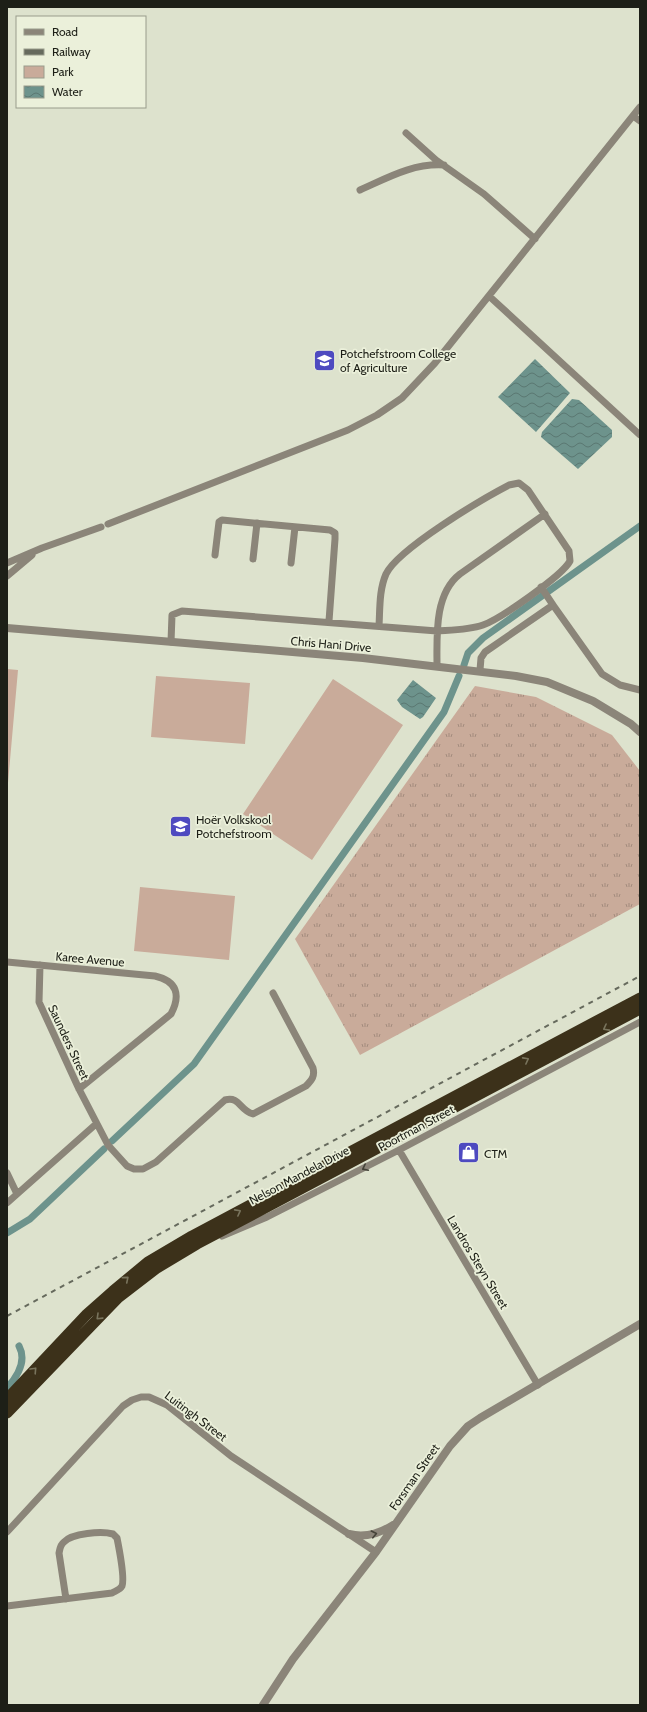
<svg xmlns="http://www.w3.org/2000/svg" width="647" height="1712" viewBox="0 0 647 1712" font-family="Cabin,sans-serif">
<defs>
<pattern id="grass-tufts" width="24" height="20" patternUnits="userSpaceOnUse"><rect width="24" height="20" fill="#c9ab9a"/><path d="M3 7l-1-3M5 7V3M7 7l1-3M15 17l-1-3M17 17v-4M19 17l1-3" fill="none" stroke="#a38b7d"/></pattern>
<pattern id="water-waves" width="16" height="10" patternUnits="userSpaceOnUse"><rect width="16" height="10" fill="#6d938c"/><path d="M0 5q4-4 8 0t8 0" fill="none" stroke="#597771"/></pattern>
</defs>
<rect width="100%" height="100%" fill="#dde2cd"/>
<path fill="url(#grass-tufts)" d="M475,686L536,697L612,735L640,771V904L360,1055L295,939Z"/>
<path fill="#c9ab9a" d="M7,669L18,670L8,783H7Z
M156,676L250,683L245,744L151,737Z
M333,679L403,725L312,860L243,814Z
M140,887L235,896L229,960L134,951Z"/>
<path fill="url(#water-waves)" d="M535,359L570,393L536,432L498,397Z
M572,399L579,400L612,430V437L578,469L541,437L542,432Z
M413,680L436,698L423,717L420,719L402,707L397,700Z"/>
<g fill="none" stroke-linecap="round" stroke-linejoin="round">
<path stroke="#6d938c" stroke-width="7" d="M464,665L468,653L483,638L640,526
M112,1141L194,1064L444,712L459,676
M7,1233L30,1219L104,1149
M7,1388C17,1377 27,1361 19,1346"/>
<path stroke="#8b8579" stroke-width="7" d="M633,116L640,121
M406,133L436,160L484,194L535,239
M360,190C387,178 413,163 444,165
M489,296L640,435
M108,524L348,430L377,415L402,398L435,363L640,107
M215,555L219,522L222,520L330,530L335,533V539L329,621
M253,559L257,523
M7,563L42,548L101,527
M291,563L295,527
M7,576L32,555
M541,587L553,605
M171,642L172,615L182,611L437,631C452,630 469,630 483,625C500,619 562,576 570,561L569,551L528,490L519,483L509,485C482,499 398,549 386,574C379,590 380,609 379,626
M437,666C437,636 434,594 460,574L545,514
M480,670L481,658L485,652L553,605L602,674L620,685L640,690
M7,962L155,976C177,981 181,995 171,1014L79,1089
M40,965L39,1002L79,1089L108,1145L127,1166L134,1169H143L156,1162L225,1100C240,1096 239,1110 253,1114L306,1086C312,1080 315,1076 313,1068L273,993
M399,1150L538,1385
M7,1173L17,1194
M7,1203L96,1124
M222,1236L267,1217L399,1150L640,1022
M7,1532L123,1406L132,1400L141,1397H149L167,1405L231,1456L376,1552
M7,1606L112,1593C115,1591 120,1590 122,1586C125,1578 119,1548 117,1538L113,1534C102,1531 72,1533 64,1542C60,1545 60,1549 59,1553L66,1599"/>
<path stroke="#8b8579" stroke-width="8" d="M7,628L363,658L516,676L547,682L593,701L631,724L640,732
M349,1534C365,1538 379,1534 393,1525
M263,1705L293,1659L376,1552L450,1446L468,1426L480,1418L640,1324"/>
<path stroke="#3c311a" stroke-width="11" d="M7,1399L87,1314L113,1291L148,1262L192,1236L640,998
M7,1413L118,1298L157,1268L197,1244L640,1009"/>
<path stroke="#666a5d" stroke-width="2" stroke-dasharray="5 5" stroke-linecap="butt" d="M7,1316L640,976"/>
</g>
<defs><path id="oneway-chevron" d="M-2-3.5L2.5 0L-2 3.5" fill="none" stroke-width="1.6" stroke-linecap="round" stroke-linejoin="round"/></defs>
<g stroke="#79745d">
<use href="#oneway-chevron" transform="translate(606 1028) rotate(152)"/>
<use href="#oneway-chevron" transform="translate(526 1060) rotate(-28)"/>
<use href="#oneway-chevron" transform="translate(238 1212) rotate(-28)"/>
<use href="#oneway-chevron" transform="translate(126 1279) rotate(-40)"/>
<use href="#oneway-chevron" transform="translate(99 1317) rotate(136)"/>
<use href="#oneway-chevron" transform="translate(34 1370) rotate(-47)"/>
</g>
<g stroke="#444339">
<use href="#oneway-chevron" transform="translate(365 1168) rotate(153)"/>
<use href="#oneway-chevron" transform="translate(374 1534) rotate(-13)"/>
</g>
<defs>
<symbol id="university-square" viewBox="-11 -11 22 22"><rect x="-9" y="-9" width="18" height="18" rx="4" fill="#4e4ac0" stroke="#ebf0da"/><path d="M0-5L7-2L0 1L-7-2ZM-4 1L0 2.5L4 1V4Q0 6-4 4Z" fill="#fff"/></symbol>
<symbol id="school-square" viewBox="-11 -11 22 22"><rect x="-9" y="-9" width="18" height="18" rx="4" fill="#4e4ac0" stroke="#ebf0da"/><path d="M0-5L7-2L0 1L-7-2ZM-4 1L0 2.5L4 1V4Q0 6-4 4Z" fill="#fff"/></symbol>
<symbol id="shop-square" viewBox="-11 -11 22 22"><rect x="-9" y="-9" width="18" height="18" rx="4" fill="#4e4ac0" stroke="#ebf0da"/><path d="M-5-2.5h2.3a2.7 3.5 0 0 1 5.4 0H5L5.5 6h-11ZM-1.5-2.5h3a1.5 2.3 0 0 0-3 0Z" fill="#fff"/></symbol>
</defs>
<g fill-rule="evenodd">
<use href="#university-square" x="312" y="348" width="25" height="25"/>
<use href="#school-square" x="168" y="814" width="25" height="25"/>
<use href="#shop-square" x="456" y="1140" width="25" height="25"/>
</g>
<g text-anchor="middle" dominant-baseline="central" stroke-width="3.5" stroke-linejoin="round" paint-order="stroke">
<g font-size="12" fill="#1d1f17" stroke="#ebf0da" text-anchor="start">
<text x="340" y="353">Potchefstroom College<tspan x="340" dy="14">of Agriculture</tspan></text>
<text x="196" y="819">Hoër Volkskool<tspan x="196" dy="14">Potchefstroom</tspan></text>
<text x="484" y="1153">CTM</text>
</g>
<g font-size="12" fill="#1d1f17" stroke="#ebf0da">
<text transform="translate(331 644) rotate(5)">Chris Hani Drive</text>
<text transform="translate(90 959) rotate(5)">Karee Avenue</text>
<text transform="translate(69 1042) rotate(65)">Saunders Street</text>
<text transform="translate(416 1128) rotate(-28)">Poortman Street</text>
<text transform="translate(299 1175) rotate(-28)">Nelson Mandela Drive</text>
<text transform="translate(478 1262) rotate(59)">Landros Steyn Street</text>
<text transform="translate(196 1416) rotate(37)">Luitingh Street</text>
<text transform="translate(414 1477) rotate(-55)">Forsman Street</text>
</g>
</g>
<rect width="647" height="1712" fill="none" stroke="#1d1f17" stroke-width="16"/>
<rect x="16" y="16" width="130" height="92" fill="#ebf0da" stroke="#999c8c"/>
<rect x="24" y="29" width="20" height="6" fill="#8b8579" stroke="#999c8c"/>
<text x="52" y="36" font-size="12" fill="#1d1f17">Road</text>
<rect x="24" y="49" width="20" height="6" fill="#666a5d" stroke="#999c8c"/>
<text x="52" y="56" font-size="12" fill="#1d1f17">Railway</text>
<rect x="24" y="66" width="20" height="12" fill="#c9ab9a" stroke="#999c8c"/>
<text x="52" y="76" font-size="12" fill="#1d1f17">Park</text>
<rect x="24" y="86" width="20" height="12" fill="url(#water-waves)" stroke="#999c8c"/>
<text x="52" y="96" font-size="12" fill="#1d1f17">Water</text>
</svg>
